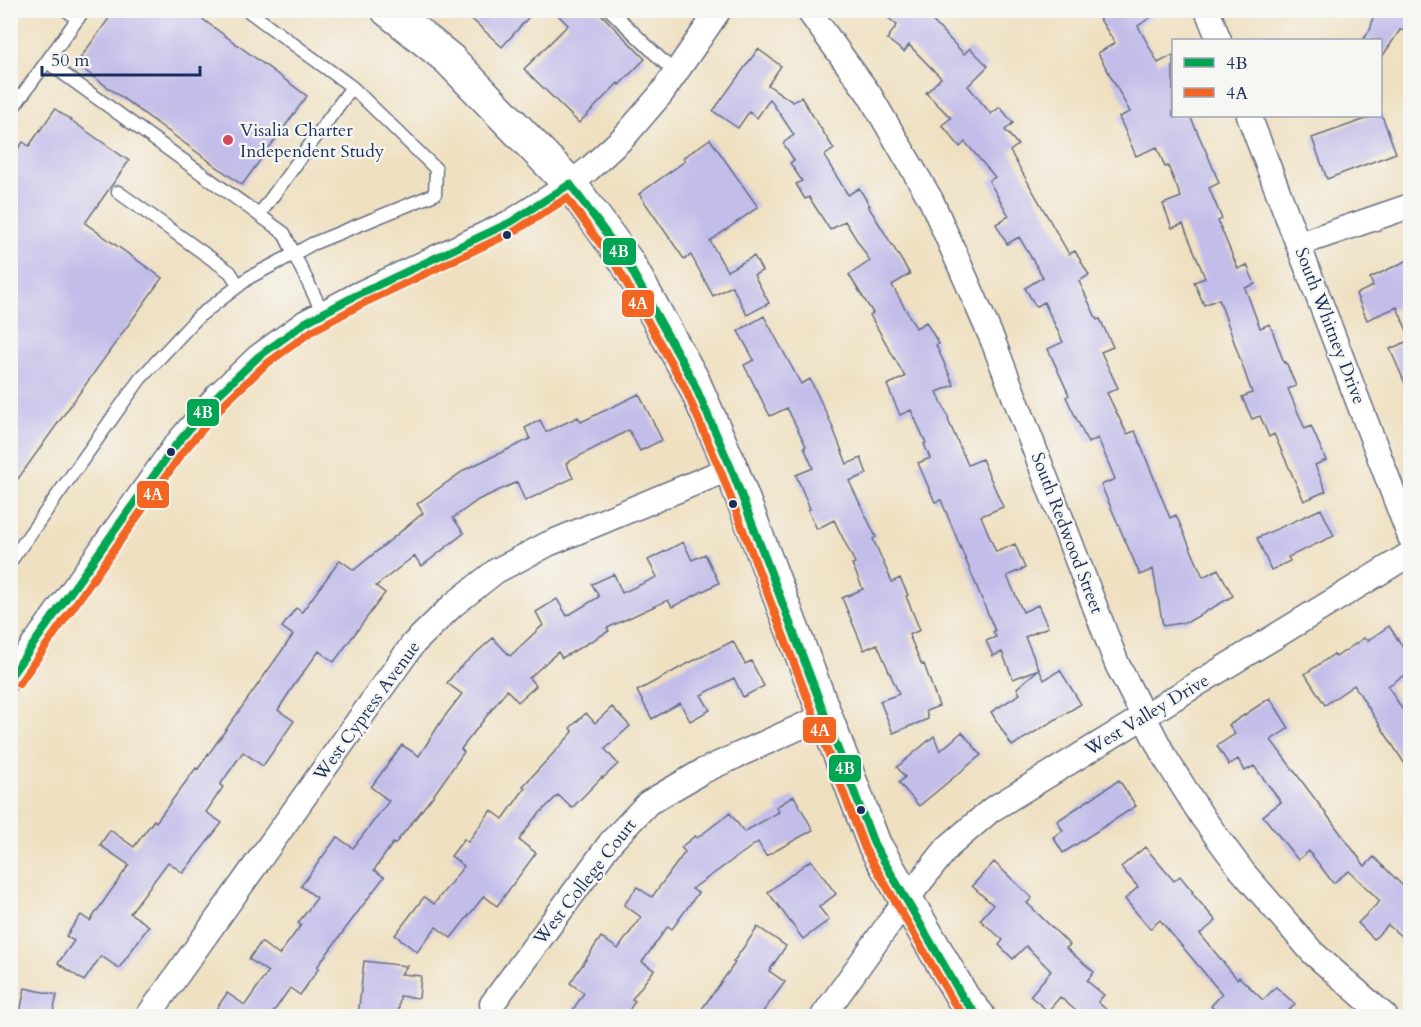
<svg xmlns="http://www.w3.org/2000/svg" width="1421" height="1027" viewBox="0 0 1421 1027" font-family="Cardo,serif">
<rect width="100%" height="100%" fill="#f6f6f2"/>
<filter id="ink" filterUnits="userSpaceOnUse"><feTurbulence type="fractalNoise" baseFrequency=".0167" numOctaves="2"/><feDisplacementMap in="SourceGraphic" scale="12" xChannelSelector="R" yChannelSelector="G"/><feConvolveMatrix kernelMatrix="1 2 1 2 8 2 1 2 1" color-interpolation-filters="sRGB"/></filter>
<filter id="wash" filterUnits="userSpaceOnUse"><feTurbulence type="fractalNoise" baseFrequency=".008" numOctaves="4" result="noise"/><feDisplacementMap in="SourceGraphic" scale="24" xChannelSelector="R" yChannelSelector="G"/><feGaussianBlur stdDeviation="1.35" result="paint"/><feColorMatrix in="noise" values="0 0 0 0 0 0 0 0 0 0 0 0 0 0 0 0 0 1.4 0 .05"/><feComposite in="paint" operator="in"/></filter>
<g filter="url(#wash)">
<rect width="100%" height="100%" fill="#efe0c1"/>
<g id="blocks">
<path fill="#c3bde9" d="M115,10H190L307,96L242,185L76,64Z
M462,10H535L502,47Z
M553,10H597L645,59L619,85L618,83L579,123L524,69L568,25Z
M878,10H922L964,54L970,48L988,66L968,86L991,114L1000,107L1013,123L1005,130L1018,145L1010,151L1069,254L1075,251L1089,275L1079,281L1097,320L1100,319L1113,347L1101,352L1118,388L1107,393L1127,434L1135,431L1170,518L1176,515L1203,577L1218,569L1233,596L1188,622L1163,626L1153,569L1140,575L1112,510L1101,485L1115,479L1098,438L1088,443L1066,397L1069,395L1048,349L1063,342L1044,302L1036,307L1025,288L1043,277L1019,237L1007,244L996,224L1009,216L989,181L995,177L965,142L960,147L942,125L951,118L926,93L941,78L909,45L904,52L887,39L897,25Z
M1094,10H1161L1138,26L1158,63L1173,55V116H1190L1209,158L1219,183L1209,188L1222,219L1218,221L1238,269L1247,265L1255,284L1245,288L1260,328L1270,324L1284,363L1286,362L1296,386L1288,389L1305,429L1311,426L1326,460L1315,465L1326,491L1304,501L1274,434L1269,437L1260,416L1252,419L1242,397L1252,393L1219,299L1204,305L1194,282L1205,278L1183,224L1172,228L1163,204L1181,197L1168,166L1165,167L1157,147L1136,156L1119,117L1130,112L1098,53L1115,43Z
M1374,10H1410V31L1400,30L1380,60V40H1363L1371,28Z
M758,49L781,66L768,85L793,102L801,97L834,149L824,156L848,195L859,188L870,206H868L910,274L892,285L916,328L926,322L939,344L936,345L954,385L937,392L949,419L948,420L968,465L982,459L1003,507L981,516L996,552L1015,544L1025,568L1007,576L1023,612L1038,605L1048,627L1025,637L1039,669L1013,679L1002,652L993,656L986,641L996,637L993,632L995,631L941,500L935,502L918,463L930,458L924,444L926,443L911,410L900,415L887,385L905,377L870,315L873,313L849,275L870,261L845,221L830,230L809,197L805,199L796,184L802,181L790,163L794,160L783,143L794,135L770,99L757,118L749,112L738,128L713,111Z
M55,109L129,161L85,223L162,278L10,490V159L23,142L29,146Z
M1381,113L1396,153L1327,179L1312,138L1374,116H1380Z
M710,139L758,207L710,241L727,271L754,256L762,271L754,275L769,303L747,315L732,286L713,296L691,255L684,259L639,194L685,161L683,158Z
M1410,259V338L1397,307L1367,320L1356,294L1373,286L1370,278Z
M764,316L801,384L810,379L831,423L847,464L861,458L867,474L849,481L876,537L873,539L892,582L900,578L908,595L906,596L920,630L909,635L922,665L924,664L939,706L926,711L928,719L893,733L880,701L899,694L877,644L864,650L842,598L863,589L852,564L855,563L834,520L817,529L808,510L810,509L796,475L813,468L804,447L806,446L787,408L770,416L744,365L754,360L738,331Z
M1410,340V395L1390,349Z
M639,394L662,440L640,451L629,430L566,463L573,478L525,501L517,482L478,500L453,518L464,533L422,566L414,556L376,586L385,593L334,662L319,651L294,685L278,710L294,721L263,766L243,752L220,785L223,787L206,812L222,823L183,873L168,862L130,913L149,926L119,968L101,956L84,981L58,963L74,941L66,936L81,915L90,921L129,865L100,845L110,830L134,847L154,820L156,822L196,768L198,769L293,635L282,627L296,608L302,612L340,560L354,570L423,513L417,504L466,469L530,439L525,428L540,420L546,432L578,417L581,422Z
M1321,509L1334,536L1288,557L1290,561L1271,570L1257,538Z
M683,542L692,560L705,554L719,583L672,607L668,600L607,628L609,631L562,658L558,652L529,678L536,686L518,702L507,690L461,749L464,752L433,796L395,844L393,843L374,870L384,877L317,967L319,968L300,995L290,988L270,1017H211L227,993L245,1005L268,972L249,959L261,942L279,955L301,925L298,923L317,898L301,886L337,837L353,848L389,801L371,787L402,745L419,756L442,720L462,694L447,683L457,670L493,638L510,656L543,625L536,612L557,599L567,616L599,597L592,584L614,574L622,593L657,577L648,560Z
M1389,626L1410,658V671L1388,686L1410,722V772L1354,685L1325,705L1305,674L1334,654L1336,657L1364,638L1367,641Z
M733,641L745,664L751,661L764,686L743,697L734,678L701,695L710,710L690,721L680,703L652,719L637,691L685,665Z
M1039,669L1044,680L1060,670L1081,704L1012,746L991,712L1020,694L1017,688Z
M1270,698L1289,728L1271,740L1365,866L1374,857L1410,893V944L1388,925L1374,939L1358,923L1380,901L1349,871L1333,883L1309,851L1298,860L1263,816L1281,802L1254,766L1245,771L1238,759L1229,765L1217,746L1235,734L1229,725Z
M612,707L630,726L605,749L618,764L603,778L602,777L572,808L558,795L533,820L519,840L536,853L497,906L484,896L451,938L436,927L417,952L395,935L424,897L434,904L464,866L451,856L464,839L468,842L491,810L503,819L525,788L523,786L573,732L570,728L586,713L595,723Z
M962,732L981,755L919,806L899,783L905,777L897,767L934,736L940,751Z
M1119,780L1136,806L1063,853L1053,837L1063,831L1057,821Z
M794,796L813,830L766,856L758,842L692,889L698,893L672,929L668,926L642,962L654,970L632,999L635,1001L625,1017H568L584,993L570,983L601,937L618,949L641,917L624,905L637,887L652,897L685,852L681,847L695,836L697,838L730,813L744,832L779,812L776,807Z
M1145,847L1174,881L1180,876L1193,892L1192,893L1216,921L1200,934L1237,979L1239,977L1263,1000L1276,987L1295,1004L1283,1017H1222L1211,1006L1222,994L1160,920L1150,929L1125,899L1138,887L1121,867Z
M811,860L836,894L819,907L829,920L803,939L768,892Z
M994,862L1032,898L1027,903L1070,945L1066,948L1094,972L1087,981L1104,995L1098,1002L1114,1017H1083L1060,997L1048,1011L1030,996L1051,971L1026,946L1013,959L999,945L1003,940L980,920L993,905L972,886Z
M758,927L786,946L769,971L785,982L759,1017H696L735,963L733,962Z
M364,961L407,966L401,974L421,976L419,998L400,996L398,1017H358Z
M25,988L57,995L52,1017H19Z"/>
</g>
</g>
<g filter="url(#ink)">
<use href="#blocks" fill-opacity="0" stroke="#656d81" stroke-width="1.5"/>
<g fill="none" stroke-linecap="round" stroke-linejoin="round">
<defs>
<path id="lane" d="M66,10L78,19
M610,10L675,73
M47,62L284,233L294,254L312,244L435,194L436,169L352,87L247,10
M10,112L84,10
M118,192L230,272L239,286
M259,215L352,87
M10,562L140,379L198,317L250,277L294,254L323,313"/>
<path id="street" d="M808,10L869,94L931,200L993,341L1117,664L1164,756L1203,818L1243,872L1313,953L1385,1016
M1207,10L1219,40
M1249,116L1410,537
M1299,244L1410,206
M10,678L175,446L218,395L258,357L306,322L357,295L511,222L570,184L589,169L624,137L661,94L719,10
M492,1004L611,842L648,803L703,771L824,716
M148,1016L413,644L453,605L496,571L548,544L731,468
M823,1016L905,901L948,847L991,810L1410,554"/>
<path id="secondary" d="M388,10L449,59L570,184L627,262L693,381L731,468L874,844L963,998L978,1016"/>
</defs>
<use href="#lane" stroke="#656d81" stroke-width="15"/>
<use href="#street" stroke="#656d81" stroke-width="27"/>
<use href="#secondary" stroke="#656d81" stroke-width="36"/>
<use href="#lane" stroke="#fff" stroke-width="12"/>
<use href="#street" stroke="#fff" stroke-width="24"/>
<use href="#secondary" stroke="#fff" stroke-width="33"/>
<defs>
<path id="bus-1" d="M10,677L175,446L218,395L258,357L306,322L357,295L511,222L570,184L627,262L693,381L731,468L874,844L963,998L978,1016"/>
<path id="bus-2" d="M19,684L183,452L226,402L265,365L312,331L362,304L515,231L567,198L618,268L684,386L721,472L865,849L954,1003L965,1016"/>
</defs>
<use href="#bus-1" stroke="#f6f6f2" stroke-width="12"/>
<use href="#bus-2" stroke="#f6f6f2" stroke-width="12"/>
<use href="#bus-1" stroke="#00a651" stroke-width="8"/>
<use href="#bus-2" stroke="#f26522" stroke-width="8"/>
</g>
</g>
<circle fill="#d1495b" stroke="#f6f6f2" stroke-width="2" cx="228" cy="140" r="6"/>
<g fill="#1b2f5e" stroke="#f6f6f2" stroke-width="2">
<circle cx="507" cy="235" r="5"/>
<circle cx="171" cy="452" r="5"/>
<circle cx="733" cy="504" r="5"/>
<circle cx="861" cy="810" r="5"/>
</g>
<g text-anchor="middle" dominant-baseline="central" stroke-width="4.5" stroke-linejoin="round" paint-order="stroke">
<g font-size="18" fill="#1b2f5e" stroke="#f6f6f2" text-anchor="start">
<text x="240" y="130">Visalia Charter<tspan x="240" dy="21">Independent Study</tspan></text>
</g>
<g font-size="18" fill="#1b2f5e" stroke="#f6f6f2">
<text transform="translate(1330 326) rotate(69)">South Whitney Drive</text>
<text transform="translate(1067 533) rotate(69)">South Redwood Street</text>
<text transform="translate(367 711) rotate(-54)">West Cypress Avenue</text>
<text transform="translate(1147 715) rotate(-31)">West Valley Drive</text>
<text transform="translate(585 882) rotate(-52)">West College Court</text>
</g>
</g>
<g stroke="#f6f6f2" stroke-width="2">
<rect x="602" y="237" width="35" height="29" rx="6" fill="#00a651"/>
<rect x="621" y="289" width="34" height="29" rx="6" fill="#f26522"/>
<rect x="186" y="398" width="34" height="29" rx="6" fill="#00a651"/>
<rect x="136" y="480" width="34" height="29" rx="6" fill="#f26522"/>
<rect x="802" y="716" width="35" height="28" rx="6" fill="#f26522"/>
<rect x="828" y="754" width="34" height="29" rx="6" fill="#00a651"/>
</g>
<g font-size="16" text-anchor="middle" font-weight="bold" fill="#fff">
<text x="619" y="257">4B</text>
<text x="638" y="309">4A</text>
<text x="203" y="418">4B</text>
<text x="153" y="500">4A</text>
<text x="820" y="736">4A</text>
<text x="845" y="774">4B</text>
</g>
<rect width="1421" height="1027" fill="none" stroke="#f6f6f2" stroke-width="36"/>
<rect x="1172" y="39" width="210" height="78" fill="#f6f6f2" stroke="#9ea6b7" stroke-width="1.5"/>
<rect x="1184" y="58" width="30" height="9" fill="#00a651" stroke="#9ea6b7" stroke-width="1.5"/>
<text x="1226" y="69" font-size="18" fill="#1b2f5e">4B</text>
<rect x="1184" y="88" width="30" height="9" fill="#f26522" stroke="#9ea6b7" stroke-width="1.5"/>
<text x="1226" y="99" font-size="18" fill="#1b2f5e">4A</text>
<path d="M42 66v9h158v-9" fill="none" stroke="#1b2f5e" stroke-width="3"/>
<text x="51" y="66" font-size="18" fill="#1b2f5e" stroke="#f6f6f2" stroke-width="4.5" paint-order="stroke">50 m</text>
</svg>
